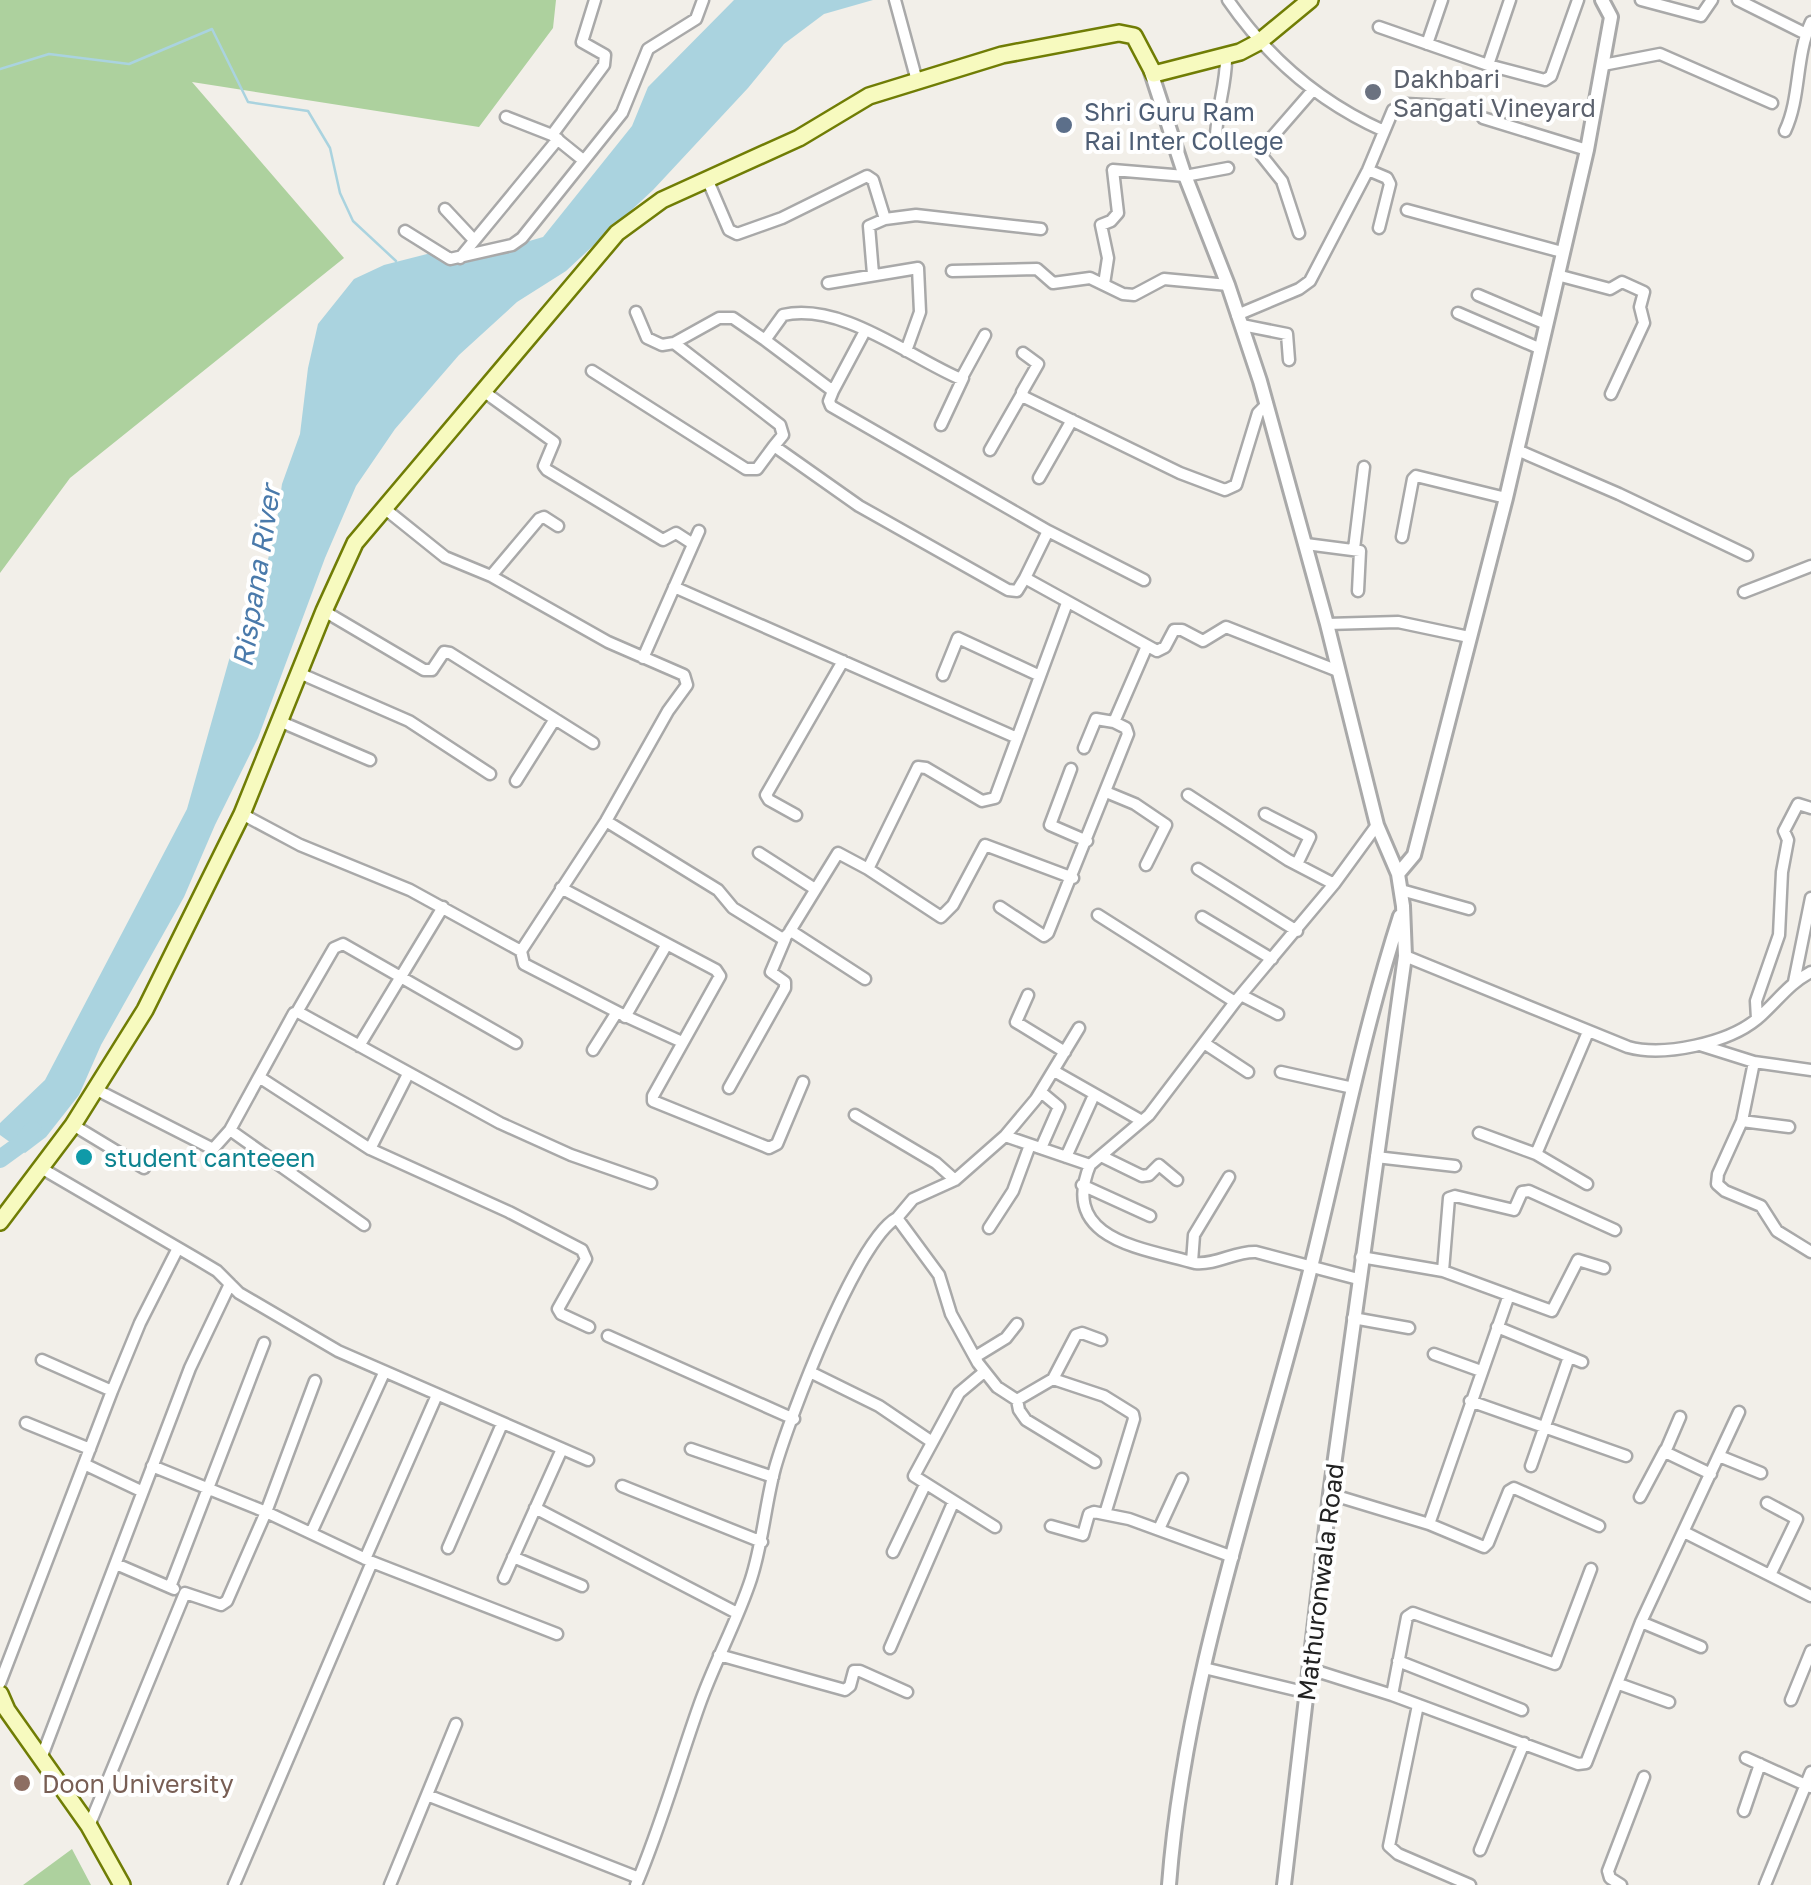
<svg xmlns="http://www.w3.org/2000/svg" width="1811" height="1885" viewBox="0 0 1811 1885" font-family="'Golos Text',sans-serif">
<rect width="100%" height="100%" fill="#f2efe9"/>
<path fill="#add19e" d="M0,0H556L553,28L479,127L192,82L344,258L70,478L0,573Z
M72,1849L91,1885H23Z"/>
<path fill="#aad3df" d="M734,0H873L824,14L784,44L748,88L653,190L566,271L517,302L459,355L395,429L356,486L325,558L258,738L215,825L184,897L101,1045L79,1095L46,1137L25,1153L0,1135V1123L45,1080L187,809L229,660L257,599L275,534L282,484L300,434L308,368L318,324L354,279L384,265L431,253L447,265L543,237L632,126L648,87Z"/>
<g fill="none" stroke-linecap="round" stroke-linejoin="round">
<path stroke="#aad3df" stroke-width="2.5" d="M0,69L49,54L129,64L212,29L248,102L308,111L330,148L340,193L353,221L396,261"/>
<path stroke="#aad3df" stroke-width="18" d="M0,1159L22,1143L33,1130"/>
<defs>
<path id="minor" d="M895,0L917,81
M1228,0C1268,58 1319,102 1384,131
M1641,0L1701,16L1712,0
M1738,0L1806,34
M1379,27L1488,65L1545,80L1551,76L1578,0
M1427,44L1442,0
M1488,65L1510,0
M1603,65L1660,54L1772,103
M506,117L552,135L583,160
M1483,118L1587,150
M1785,131C1801,97 1795,57 1811,22
M552,135L604,65L605,55L582,42L595,0
M1216,142C1215,112 1227,85 1226,56
M1368,170L1387,178L1390,184L1379,228
M708,181L729,230L737,234L782,218L867,176L873,180L885,219L916,215L1041,229
M445,209L474,240
M1407,210L1562,252
M405,231L450,259L512,245L522,238L622,113L648,49L696,19L703,0
M1299,233L1282,181L1262,156L1266,144L1313,90
M460,258L558,139
M952,271L1037,269L1053,283L1090,278L1123,294L1134,295L1164,279L1228,285
M873,274L869,226L885,219
M1557,275L1610,289L1622,282L1644,292L1640,307L1644,323L1611,394
M828,283L918,268L920,312L906,351
M1104,284L1108,258L1101,225L1111,221L1118,213L1113,170L1185,176L1228,168
M1478,295L1546,324
M636,312L647,338L662,345L674,343L780,425L783,435L774,446
M1458,313L1541,349
M1237,315L1299,289L1310,281L1368,170L1393,110L1406,104L1444,106
M1242,325L1287,334L1289,360
M985,335L961,379C909,357 842,302 783,315L765,340L833,391L829,401L831,406L1048,531L1025,578
M674,343L719,318H733L765,340
M1023,353L1038,364L1022,392L1024,397L1180,473L1225,490L1236,485L1258,413L1267,404
M592,371L746,469H757L774,446L859,506L1008,590L1017,591L1025,578L1157,651L1165,647L1174,630H1182L1203,641L1226,627L1338,671
M483,391L554,442L544,466L547,470L663,540L676,533L693,544
M833,391L865,331
M941,425L963,378
M990,450L1022,394
M1517,450L1619,494L1747,555
M1039,478L1072,420
M1048,531L1144,580
M1402,537L1413,479L1416,476L1506,498
M1306,544L1360,551L1358,591
M1354,549L1364,467
M491,576L539,519L544,517L558,526
M674,587L1015,737
M1744,592L1811,566
M1067,603L995,798L982,801L926,768L918,767L868,869L941,917L953,905L985,845L1073,878
M324,611L424,670H432L444,652L450,653L593,743
M1327,624L1398,622L1469,637
M643,658L699,531
M299,673L409,721L490,774
M943,675L958,638L1038,675
M279,721L370,760
M1084,748L1096,719L1114,722
M1071,769L1050,825L1087,841
M516,781L555,719
M1106,792L1135,804L1166,825L1146,865
M1188,795L1288,860L1334,884
M242,814L300,845L410,890L521,951L606,821L668,711L687,685L684,675L608,642L491,576L445,557L384,508
M1265,814L1310,837L1297,864
M796,815L769,800L766,795L843,661
M606,821L718,890L733,908L783,939L791,931L865,979
M759,853L815,889
M1198,869L1297,931
M561,888L716,970L720,976L653,1096V1101L769,1148L777,1144L803,1082
M1401,890L1469,909
M1000,907L1044,936L1048,933L1128,734L1126,728L1114,722L1147,646
M1098,915L1235,1002
M1202,917L1272,959
M790,931L838,853L868,869
M521,951L524,964L623,1015L682,1042
M1405,956L1628,1047C1664,1057 1728,1043 1757,1019C1776,1003 1789,983 1811,972
M1794,982L1811,898
M1028,995L1016,1022L1065,1052
M1241,995L1278,1014
M297,1012L334,948L343,944L516,1043
M625,1017L667,944
M1757,1019L1756,1001L1779,935L1782,872L1788,840L1784,831L1798,804L1811,808
M1204,1043L1248,1072
M1700,1045L1754,1062L1811,1070
M359,1046L443,907
M593,1050L617,1012
M1754,1062L1742,1121L1718,1174L1717,1184L1725,1191L1761,1206L1777,1231L1811,1252
M1054,1071L1142,1121
M1281,1072L1353,1088
M259,1077L370,1149L509,1212L582,1250L586,1259L558,1309L561,1314L589,1327
M729,1088L785,988V982L771,972L785,939
M97,1090L213,1149L230,1130L294,1013L298,1012L500,1123L571,1155L651,1183
M855,1115L936,1163L955,1180
M1742,1121L1789,1127
M73,1125L144,1168
M230,1130L364,1225
M1479,1133L1536,1154L1587,1184
M1005,1136L1036,1099L1079,1028
M1041,1148L1059,1107L1041,1092
M370,1149L408,1074
M1536,1154L1588,1032
M1101,1156L1142,1176L1149,1175L1159,1165L1177,1180
M1066,1157L1094,1095
M1376,1157L1455,1166
M1090,1165C1059,1240 1143,1248 1195,1263C1217,1265 1235,1251 1256,1252L1358,1279
M41,1168L197,1259L217,1271L239,1293L338,1351L588,1460
M1082,1185L1150,1216
M989,1228L1013,1191L1030,1145
M1361,1257L1443,1271
M1192,1262L1194,1235L1229,1177
M1604,1268L1578,1260L1552,1311L1443,1271L1449,1198L1455,1196L1514,1210L1522,1192L1529,1191L1615,1230
M1353,1318L1409,1328
M1497,1327L1582,1362
M608,1336L794,1419
M1434,1354L1481,1371
M975,1357L1006,1338L1017,1324
M42,1360L112,1391L140,1323L178,1248
M810,1372L879,1406L932,1442
M984,1372L959,1393L914,1476L995,1527
M1053,1379L1076,1335L1082,1333L1101,1340
M1017,1400L1019,1410L1026,1420L1095,1462
M1470,1401L1626,1456
M1680,1417L1665,1452L1711,1474
M26,1423L90,1449
M691,1449L773,1477
M1719,1456L1761,1473
M84,1464L141,1491
M152,1466L266,1512L372,1562L557,1634
M1531,1466L1569,1357
M622,1486L762,1542
M1330,1494L1429,1524L1509,1295
M1640,1497L1665,1450
M1767,1503L1797,1519L1770,1575
M535,1508L737,1613
M1105,1514L1134,1419L1133,1414L1104,1396L1053,1379L1017,1400L997,1387L978,1363L951,1314L939,1275L897,1218L913,1199L955,1180L1005,1136L1090,1165L1149,1115L1235,1002L1334,884L1377,825
M1429,1524L1484,1547L1488,1543L1509,1491L1514,1488L1599,1526
M1051,1526L1083,1535L1089,1514L1094,1512L1129,1519L1233,1557
M1159,1529L1182,1479
M1684,1532L1811,1596
M311,1533L384,1373
M448,1548L502,1424
M893,1552L925,1485
M513,1557L582,1586
M365,1559L437,1395
M116,1564L174,1589
M504,1578L562,1449
M170,1587L264,1343
M1641,1622L1701,1647
M890,1648L953,1503
M719,1655L845,1690L850,1686L854,1671H860L907,1692
M1398,1661L1522,1710
M1204,1668L1308,1693
M1310,1669L1392,1695L1578,1764L1586,1763L1641,1622L1739,1412
M0,1683L112,1391
M1619,1684L1669,1702
M1392,1695L1407,1617L1413,1613L1555,1664L1591,1569
M1791,1700L1811,1651
M1418,1705L1389,1846L1398,1854L1470,1885
M42,1756L190,1368L230,1284
M1746,1758L1810,1787
M427,1795L639,1878
M1744,1811L1760,1764
M89,1826L185,1593L221,1605L227,1601L266,1512L315,1381
M1480,1850L1524,1743
M234,1885L372,1562
M390,1885L456,1724
M636,1885C661,1826 678,1765 699,1706C714,1663 737,1622 751,1579C763,1542 765,1505 775,1468C789,1419 857,1239 897,1218
M1621,1885L1610,1878L1608,1871L1644,1777
M1765,1885L1811,1772"/>
<path id="tertiary" d="M1151,72L1184,173L1228,285L1260,381L1327,624L1377,825L1398,874L1403,906L1405,956L1330,1494L1284,1885
M1398,874L1414,855L1506,498L1587,150L1611,17L1602,0
M1169,1885C1185,1674 1260,1472 1311,1267C1340,1150 1363,1031 1400,916"/>
<path id="secondary" d="M0,1222L73,1125L145,1010L242,814L324,611L355,543L617,233L662,200L799,138L869,96L1002,55L1119,33L1134,36L1154,74L1240,52L1259,42L1310,0
M0,1694L7,1710L89,1826L122,1885"/>
</defs>
<use href="#minor" stroke="#a9a9a9" stroke-width="15"/>
<use href="#tertiary" stroke="#a9a9a9" stroke-width="18"/>
<use href="#secondary" stroke="#707d05" stroke-width="20"/>
<use href="#minor" stroke="#fff" stroke-width="10"/>
<use href="#tertiary" stroke="#fff" stroke-width="12"/>
<use href="#secondary" stroke="#f7fabf" stroke-width="15"/>
</g>
<circle fill="#6b7280" stroke="#fff" stroke-width="4" cx="1373" cy="92" r="10"/>
<circle fill="#5c6f8a" stroke="#fff" stroke-width="4" cx="1064" cy="125" r="10"/>
<circle fill="#0f9aa8" stroke="#fff" stroke-width="4" cx="84" cy="1157" r="10"/>
<circle fill="#8d6e63" stroke="#fff" stroke-width="4" cx="22" cy="1783" r="10"/>
<g text-anchor="middle" dominant-baseline="central" stroke-width="8" stroke-linejoin="round" paint-order="stroke">
<g font-size="25" fill="#5b616d" stroke="#fff" text-anchor="start">
<text x="1393" y="78">Dakhbari<tspan x="1393" dy="29">Sangati Vineyard</tspan></text>
</g>
<g font-size="25" fill="#4e5e75" stroke="#fff" text-anchor="start">
<text x="1084" y="111">Shri Guru Ram<tspan x="1084" dy="29">Rai Inter College</tspan></text>
</g>
<g font-size="25" fill="#0d838f" stroke="#fff" text-anchor="start">
<text x="104" y="1157">student canteeen</text>
</g>
<g font-size="25" fill="#222" stroke="#fff">
<text transform="translate(1320 1582) rotate(-83)">Mathuronwala Road</text>
</g>
<g font-size="25" fill="#785e54" stroke="#fff" text-anchor="start">
<text x="42" y="1783">Doon University</text>
</g>
<g font-size="28" font-style="italic" fill="#4a7aab" stroke="#fff">
<text transform="translate(256 576) rotate(-81)">Rispana River</text>
</g>
</g>
</svg>
